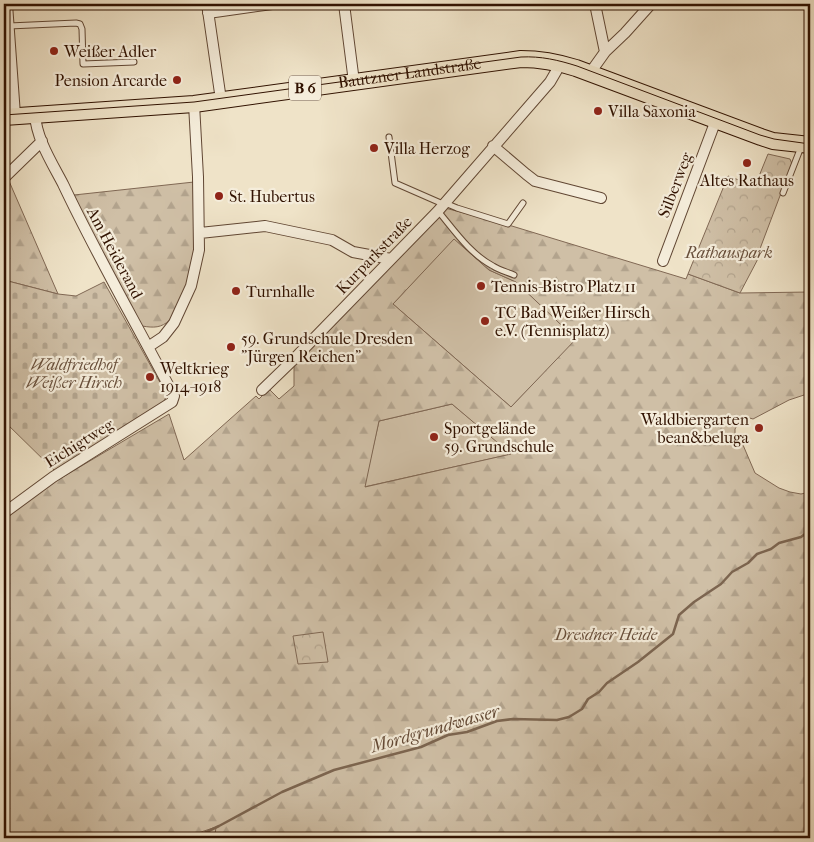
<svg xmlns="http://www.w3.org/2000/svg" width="814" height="842" viewBox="0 0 814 842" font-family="'IM FELL French Canon',serif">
<defs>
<pattern id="forest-firs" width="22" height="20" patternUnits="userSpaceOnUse" patternTransform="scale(1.25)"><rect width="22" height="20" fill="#cfbfa6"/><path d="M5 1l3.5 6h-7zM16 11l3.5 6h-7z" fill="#b2a38d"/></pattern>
<pattern id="wetland-marsh" width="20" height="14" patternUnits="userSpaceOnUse" patternTransform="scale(1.25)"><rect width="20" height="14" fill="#cfbfa6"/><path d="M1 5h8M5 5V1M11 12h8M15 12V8" fill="none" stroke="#b2a38d"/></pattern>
<pattern id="cemetery-stones" width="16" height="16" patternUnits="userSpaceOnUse" patternTransform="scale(1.25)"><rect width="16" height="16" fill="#cfbfa6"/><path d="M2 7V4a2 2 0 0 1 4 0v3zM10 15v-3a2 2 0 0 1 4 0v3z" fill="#b2a38d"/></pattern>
<pattern id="park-crowns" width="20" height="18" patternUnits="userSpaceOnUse" patternTransform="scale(1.25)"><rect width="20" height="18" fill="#cfbfa6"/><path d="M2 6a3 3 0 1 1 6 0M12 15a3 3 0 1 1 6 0" fill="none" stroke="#b2a38d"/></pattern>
</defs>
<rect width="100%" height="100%" fill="#efe3c8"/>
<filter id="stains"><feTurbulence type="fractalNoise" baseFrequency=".004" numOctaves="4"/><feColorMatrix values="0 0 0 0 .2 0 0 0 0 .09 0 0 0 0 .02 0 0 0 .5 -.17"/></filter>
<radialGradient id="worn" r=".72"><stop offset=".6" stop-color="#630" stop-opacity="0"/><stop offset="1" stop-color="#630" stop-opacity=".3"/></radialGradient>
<path fill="#cfbfa6" stroke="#806854" d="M454,238L489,270L516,282L577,339L511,407L393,304Z
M452,404L512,454L364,487L379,421Z"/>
<path fill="url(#forest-firs)" stroke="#806854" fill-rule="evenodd" d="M9,181L58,294L4,280V187Z
M194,182L195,250L187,285L170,320C161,328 154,328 142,326L98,247L74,195Z
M445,208L502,223L686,279L688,274L740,293L810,292V393L789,400L753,419L743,416L735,429V438L743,445L755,473L779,488L790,492L801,494L810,492V838H4V519L56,481L169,414L184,460L256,396L259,399L269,389L279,399L294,386V362ZM454,239L489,270L516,282L576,339L511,407L393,304ZM452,404L511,454L365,487L379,421Z"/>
<path fill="url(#wetland-marsh)" stroke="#806854" d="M216,827L215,835L208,838H183Z"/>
<path fill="url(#cemetery-stones)" stroke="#806854" d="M4,280L58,294L76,296L104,282L167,395L163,403L55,471L4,421Z"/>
<path fill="url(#park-crowns)" stroke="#806854" d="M768,154L790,159L792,164L758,254L760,255L740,293L688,274L728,176L755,186Z
M323,632L328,662L298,664L293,636Z"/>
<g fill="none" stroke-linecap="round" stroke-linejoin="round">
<path stroke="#7c6550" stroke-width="2.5" d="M194,838L219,826L282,792L334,770L421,747L448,735L467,732L497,721L513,719L557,720L569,717L582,709L588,699L599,692L607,683L638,662L673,634L679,615L694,602L721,584L732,572L748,563L757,554L771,549L779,543L801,537L810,530"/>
<defs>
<path id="service" d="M9,26L76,23L80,24L82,29L83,64L134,62
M389,137L395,183L443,204
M783,193L801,147
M445,203L457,208L508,224L523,203
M438,211C454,230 470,254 493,266C499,270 507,272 514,275"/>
<path id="minor" d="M7,4L15,115
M207,4L221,100
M344,4L354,82
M208,13L272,4
M605,52L625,33L651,4
M590,73L605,52L595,4
M493,146L526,174L535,181L601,198
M4,178L42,141
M200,233L265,226L332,240L353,252L391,259
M663,261L716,120
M148,347L163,337L174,323L191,286L199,250L198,177L194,104
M262,390L292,361L438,211L550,82L561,63
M4,513L53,477L172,402L174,396C137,325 97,256 63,184C52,163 36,138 35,114"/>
<path id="primary" d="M4,117L194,104L521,59C540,59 557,62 576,68L761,137L773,141L810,145"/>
</defs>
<use href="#service" stroke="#604633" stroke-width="7"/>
<use href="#minor" stroke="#604633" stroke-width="12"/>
<use href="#primary" stroke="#311201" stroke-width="18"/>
<use href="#service" stroke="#f5eddb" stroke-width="5"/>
<use href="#minor" stroke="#f5eddb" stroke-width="10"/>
<use href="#primary" stroke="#efe3c8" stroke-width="16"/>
<path stroke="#311201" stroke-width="1" id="s1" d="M4,115L194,102L521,57C541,56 558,60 577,66L760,135L774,139L810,144"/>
</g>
<g fill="#8f2418" stroke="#f5eddb" stroke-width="2">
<circle cx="54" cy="51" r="5"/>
<circle cx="177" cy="80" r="5"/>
<circle cx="598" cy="111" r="5"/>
<circle cx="374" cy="148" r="5"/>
<circle cx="747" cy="163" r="5"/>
<circle cx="219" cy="196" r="5"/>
<circle cx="481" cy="286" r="5"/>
<circle cx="236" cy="291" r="5"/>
<circle cx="485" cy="321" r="5"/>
<circle cx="231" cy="347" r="5"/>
<circle cx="150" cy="377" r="5"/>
<circle cx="759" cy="428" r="5"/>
<circle cx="434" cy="437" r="5"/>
</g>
<g text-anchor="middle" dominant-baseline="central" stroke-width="4.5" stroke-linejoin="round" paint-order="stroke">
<rect fill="#f5eddb" stroke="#6c5442" stroke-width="1" x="289" y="75.5" width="32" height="25" rx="4"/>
<g font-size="15" font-weight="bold" fill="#311201">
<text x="305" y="88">B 6</text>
</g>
<g font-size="16" fill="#311201" stroke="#f5eddb" text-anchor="start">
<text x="64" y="51">Weißer Adler</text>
<text x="167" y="80" text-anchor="end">Pension Arcarde</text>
<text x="608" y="111">Villa Saxonia</text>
<text x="384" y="148">Villa Herzog</text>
<text x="747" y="180" text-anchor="middle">Altes Rathaus</text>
<text x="229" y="196">St. Hubertus</text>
<text x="491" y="286">Tennis-Bistro Platz 11</text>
<text x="246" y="291">Turnhalle</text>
<text x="495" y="312">TC Bad Weißer Hirsch<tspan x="495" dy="18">e.V. (Tennisplatz)</tspan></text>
<text x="241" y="338">59. Grundschule Dresden<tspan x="241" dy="18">"Jürgen Reichen"</tspan></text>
<text x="160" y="368">Weltkrieg<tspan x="160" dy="18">1914-1918</tspan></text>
<text x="749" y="419" text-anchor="end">Waldbiergarten<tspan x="749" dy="18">bean&amp;beluga</tspan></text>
<text x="444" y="428">Sportgelände<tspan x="444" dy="18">59. Grundschule</tspan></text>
</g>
<g font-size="16" fill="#311201" stroke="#f5eddb">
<text stroke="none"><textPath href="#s1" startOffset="408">Bautzner Landstraße</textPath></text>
<text transform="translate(675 185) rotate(-69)">Silberweg</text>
<text transform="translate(115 253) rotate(62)">Am Heiderand</text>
<text transform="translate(374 255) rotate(-46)">Kurparkstraße</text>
<text transform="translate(79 443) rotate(-32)">Eichigtweg</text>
</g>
<g font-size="16" font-style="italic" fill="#684f3b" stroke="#f5eddb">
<text x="729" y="252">Rathauspark</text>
<text x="74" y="364">Waldfriedhof<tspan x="74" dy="18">Weißer Hirsch</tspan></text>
<text x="606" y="634">Dresdner Heide</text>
</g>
<g font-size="18" font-style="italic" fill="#634935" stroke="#f5eddb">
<text transform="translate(435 729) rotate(-16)">Mordgrundwasser</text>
</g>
</g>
<rect width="814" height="842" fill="none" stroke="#efe3c8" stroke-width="20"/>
<rect x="5" y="5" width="804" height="832" fill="none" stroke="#311201" stroke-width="2.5"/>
<rect x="10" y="10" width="794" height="822" fill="none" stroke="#311201"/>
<rect width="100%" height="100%" filter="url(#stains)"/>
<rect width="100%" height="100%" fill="url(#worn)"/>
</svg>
